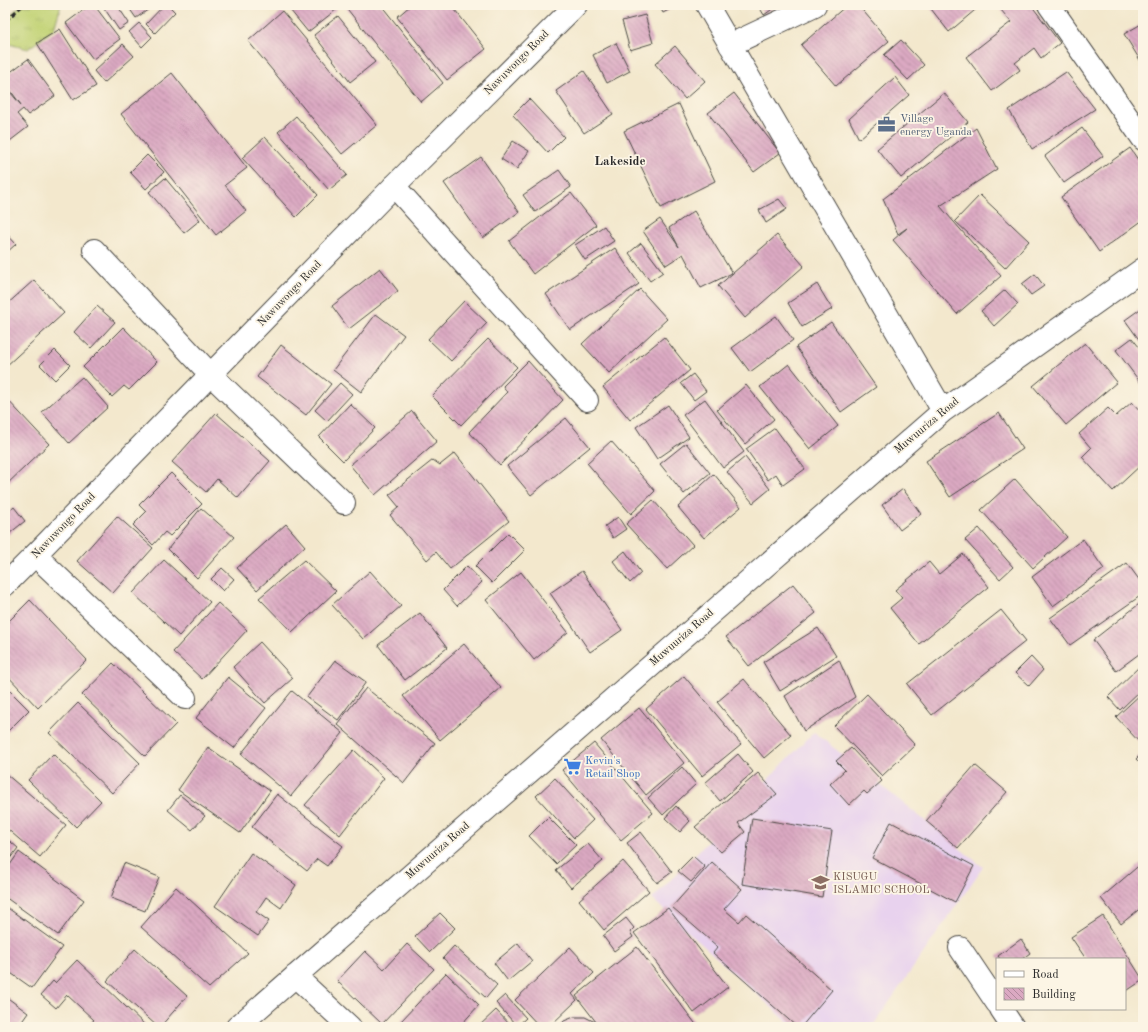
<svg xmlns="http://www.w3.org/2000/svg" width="1148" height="1032" viewBox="0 0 1148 1032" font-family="'Old Standard TT',serif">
<defs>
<pattern id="grass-tufts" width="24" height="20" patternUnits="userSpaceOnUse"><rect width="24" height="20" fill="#c2d376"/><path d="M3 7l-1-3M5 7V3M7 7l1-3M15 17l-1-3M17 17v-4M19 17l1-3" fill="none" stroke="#a7b566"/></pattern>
<pattern id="building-back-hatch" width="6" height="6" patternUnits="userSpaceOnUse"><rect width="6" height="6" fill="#dba9c2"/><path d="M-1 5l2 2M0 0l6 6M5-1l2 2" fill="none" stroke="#b28a9e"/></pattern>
</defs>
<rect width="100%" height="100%" fill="#fcf5e5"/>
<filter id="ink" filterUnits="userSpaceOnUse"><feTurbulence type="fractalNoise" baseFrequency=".025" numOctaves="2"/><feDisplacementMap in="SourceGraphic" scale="8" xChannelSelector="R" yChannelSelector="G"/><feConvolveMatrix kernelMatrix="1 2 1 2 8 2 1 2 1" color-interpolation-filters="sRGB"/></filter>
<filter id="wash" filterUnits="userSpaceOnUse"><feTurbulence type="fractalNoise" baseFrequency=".012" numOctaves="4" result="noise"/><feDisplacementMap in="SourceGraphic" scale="16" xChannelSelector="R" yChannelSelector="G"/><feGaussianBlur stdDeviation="0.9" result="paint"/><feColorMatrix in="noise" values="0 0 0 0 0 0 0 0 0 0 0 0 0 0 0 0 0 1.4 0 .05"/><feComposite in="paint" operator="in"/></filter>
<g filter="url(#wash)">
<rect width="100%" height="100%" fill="#f3e8cd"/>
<path fill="#e8d2ee" d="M814,732L983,867L872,1027H793L652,899Z"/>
<path fill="url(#grass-tufts)" stroke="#767f50" d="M21,5H61L54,29L28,49L5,43V20Z"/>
<g id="blocks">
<path fill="url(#building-back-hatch)" d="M90,5H94L120,39L93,59L66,23Z
M102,5H117L129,23L119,30Z
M127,5H155L136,18Z
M164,5H168L175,12L155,33L146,24Z
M286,5H334L337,9L308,32Z
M344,5H381L443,83L421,102Z
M411,5H451L486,49L447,80L397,17Z
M659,5H678L663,13Z
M758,5H778L764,15Z
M847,5H858L889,41L836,86L801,45Z
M928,5H981L949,32Z
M1007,5H1031L1060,43L1041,58L1034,48L1015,63L1020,70L992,91L966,57L1011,22L1001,10Z
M282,11L377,125L342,154L248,41Z
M645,15L653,43L630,50L622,21Z
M338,16L375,62L350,82L314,35Z
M139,23L152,37L142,47L129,32Z
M1143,23V65L1124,34Z
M60,29L96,86L73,100L37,43Z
M901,40L924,65L908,80L884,55Z
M616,43L630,71L607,83L593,55Z
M123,44L134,56L104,83L94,71Z
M675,46L705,81L685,99L655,64Z
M28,59L55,96L28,115L23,109L17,114L28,127L6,144L5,143V86L21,105L5,83V76Z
M584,71L613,114L584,133L556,91Z
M1066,72L1095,109L1032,149L1009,110Z
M172,73L247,168L225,185L246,211L216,235L121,114Z
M895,77L909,95L859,139L849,119Z
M734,93L780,153L754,172L708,113Z
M944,93L968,122L901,178L877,149Z
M529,99L564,137L548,153L513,115Z
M679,104L715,181L661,208L624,131Z
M296,116L347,175L329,190L278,132Z
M976,128L997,169L940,206L1001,276L957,314L893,240L907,228L898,234L883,199Z
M1082,128L1103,156L1064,183L1045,156Z
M265,137L318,195L296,217L242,158Z
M513,141L529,151L517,169L501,159Z
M1130,148L1143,167V220L1099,252L1061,197Z
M147,155L164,172L146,189L130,172Z
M481,157L519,212L483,238L444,183Z
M559,170L571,187L535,212L523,195Z
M165,178L200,220L184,233L149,192Z
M571,193L596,225L533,274L509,241Z
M980,195L1029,241L1005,268L955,221Z
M779,199L787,209L766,223L759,210Z
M694,211L732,273L701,288L683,254L666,265L643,231L660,219L679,247L669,228Z
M604,226L614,241L585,260L575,245Z
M5,232L16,244L5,254Z
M777,235L804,266L745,318L718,286Z
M641,243L663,272L650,281L629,253Z
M615,248L639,284L570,330L546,294Z
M380,268L398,291L349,329L332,306Z
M1035,274L1044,286L1031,295L1022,284Z
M34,280L64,313L5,367V306Z
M817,284L832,309L802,327L788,303Z
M640,289L667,319L609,373L582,344Z
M1005,290L1018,304L994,326L981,311Z
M464,301L487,323L451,361L428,339Z
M97,306L115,322L91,348L74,332Z
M1143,307V345L1125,320Z
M376,314L404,335L361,392L333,370Z
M776,316L793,340L750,372L732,348Z
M831,322L876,387L841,412L796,347Z
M123,327L157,362L129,390L124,386L112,397L83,367Z
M664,337L690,370L630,420L603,387Z
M1132,338L1143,352V386L1116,350Z
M488,339L517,367L461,425L432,396Z
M1085,343L1117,382L1066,425L1033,386Z
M281,345L331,384L306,415L257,377Z
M55,350L70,365L55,380L40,365Z
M528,361L563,400L500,465L469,432L507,392L503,386Z
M789,364L838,426L810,449L760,387Z
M693,374L706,391L694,400L681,383Z
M82,377L108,407L69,443L42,412Z
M340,383L352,394L327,421L315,410Z
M746,385L774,419L745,444L717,410Z
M5,397L49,444L5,486Z
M705,399L744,452L723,468L683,415Z
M1132,402L1143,414V463L1113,491L1082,457L1091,448L1079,434L1108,408L1116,416Z
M350,404L375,428L343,461L319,437Z
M668,405L689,437L657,459L636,427Z
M412,411L437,441L375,495L350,465Z
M216,413L270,461L238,498L217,479L206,492L172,462Z
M999,413L1023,449L950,497L926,461Z
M566,418L590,447L531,495L507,466Z
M775,428L805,469L783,485L776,474L768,480L746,449Z
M611,441L655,491L631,514L587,463Z
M686,443L710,473L684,494L660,464Z
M455,453L509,521L450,569L436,552L427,560L390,515L399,507L389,495L433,460L440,465Z
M745,457L770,489L753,503L727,472Z
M171,473L202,504L170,536L165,532L153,545L133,525L146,512L139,505Z
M714,474L741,507L704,538L678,507Z
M1015,479L1067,537L1033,568L981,510Z
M903,489L921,514L900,530L882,505Z
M653,500L693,545L667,569L626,524Z
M14,507L25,521L5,537V515Z
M201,508L234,537L197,578L168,549Z
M117,516L153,548L113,593L77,561Z
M618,517L626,529L613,538L605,526Z
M286,524L305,546L257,590L237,568Z
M979,528L1013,567L1000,579L965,540Z
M508,533L525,550L492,583L475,566Z
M1083,539L1104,569L1053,606L1032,577Z
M625,551L641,573L630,583L613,561Z
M963,554L989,587L919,644L890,608L902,598L895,590L929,562L939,574Z
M164,560L210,602L179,636L133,593Z
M304,560L336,591L292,632L259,598Z
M1127,563L1143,585V594L1070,645L1050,618Z
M467,566L482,582L457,606L443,590Z
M222,568L234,579L223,591L211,579Z
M370,571L401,606L363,639L332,605Z
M582,571L622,630L590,652L550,593Z
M521,572L568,632L534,660L486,600Z
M793,584L816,613L749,666L726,637Z
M30,600L87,660L38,708L5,673V625Z
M1143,601V651L1116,671L1093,640Z
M218,603L247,630L202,679L173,652Z
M1001,610L1026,641L932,715L907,684Z
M420,613L447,648L405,680L378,645Z
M818,628L836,656L780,691L763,662Z
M260,642L293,678L265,703L233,667Z
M464,644L501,688L440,740L403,696Z
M1031,657L1043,670L1029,686L1015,673Z
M335,660L366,682L338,720L307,697Z
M839,660L855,697L804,731L785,696Z
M113,663L176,724L145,756L82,695Z
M1143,663V688L1120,710L1108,697Z
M684,676L741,744L702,776L646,709Z
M228,677L266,708L234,748L196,718Z
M744,679L791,735L764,758L717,702Z
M5,686L29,710L5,734Z
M366,688L435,743L404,783L337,724Z
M292,691L343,733L291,796L241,754Z
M1143,692V742L1141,744L1116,717Z
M867,694L915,745L882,776L834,726Z
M78,703L140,763L112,793L49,733Z
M639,708L684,763L646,795L601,740Z
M594,743L653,813L621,840L562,770Z
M208,747L270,791L240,833L178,790Z
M851,748L882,781L867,794L864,791L849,805L830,784L845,770L836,761Z
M354,750L384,778L340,835L305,805Z
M1143,752V766L1136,759Z
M53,754L101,801L76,827L28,780Z
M738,754L753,772L720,801L705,783Z
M975,765L1007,792L958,848L926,821Z
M682,767L696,784L663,815L648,798Z
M758,773L777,794L738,823L745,832L721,852L695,827Z
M6,774L66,825L40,857L5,827Z
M555,778L593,820L574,838L536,796Z
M277,794L343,846L327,866L317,859L307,871L252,827Z
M180,795L205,816L192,830L168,810Z
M676,806L690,821L680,832L665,818Z
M548,817L576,845L556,864L529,836Z
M752,818L832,831L822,897L742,884Z
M891,822L974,866L955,902L872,858Z
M641,832L672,872L657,883L627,843Z
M5,837L18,848L5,865Z
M588,844L603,861L571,888L556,870Z
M19,852L84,900L58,935L5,897V872Z
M251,853L296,885L281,908L266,897L256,912L269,921L258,936L215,906Z
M693,856L705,867L691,882L678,871Z
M623,861L649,891L604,930L579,900Z
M712,862L742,889L724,909L739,922L746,914L832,990L801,1027H797L713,953L718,947L672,907Z
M1143,862V906L1121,924L1101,898Z
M124,863L159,877L145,911L111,898Z
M176,887L248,953L209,988L141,927Z
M5,906L62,947L32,988L5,969Z
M668,908L728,987L694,1013L634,933Z
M440,913L455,928L430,952L415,936Z
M1103,916L1143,980L1125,992V959H1086L1071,937Z
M626,918L634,928L630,932L633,937L614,951L603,936Z
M1021,939L1030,953L1022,959H1000L998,956Z
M518,943L532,961L508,981L494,963Z
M407,944L434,969L382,1024L337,981L365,951L384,969Z
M454,946L497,985L486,998L443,958Z
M570,947L594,973L572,994L577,1000L549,1027H540L515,1000Z
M637,947L698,1027H600L576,996Z
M135,949L187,996L160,1027H158L107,981Z
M77,960L147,1027H86L94,1020L67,995L56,1008L41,995L53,981L55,983Z
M446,973L479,1005L459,1027H407L401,1021Z
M505,995L526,1018L517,1026L496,1003Z
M5,996L28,1013L18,1027H5Z
M496,1010L512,1027H478Z
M574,1017H585L595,1022L599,1027H559L564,1021Z"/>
</g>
</g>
<g filter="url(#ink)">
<use href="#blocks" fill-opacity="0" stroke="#494743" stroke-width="1"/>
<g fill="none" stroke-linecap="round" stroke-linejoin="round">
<defs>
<path id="minor" d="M707,5L943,411
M1049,5L1143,139
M730,45L815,5
M394,186L587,400
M94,250L211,375L344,503
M35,555L185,698
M960,948L997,1003
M295,976L350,1027
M1001,1009L1013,1027
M237,1027L943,411L1143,269"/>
<path id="tertiary" d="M5,585L35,555L394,186L576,5"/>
</defs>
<use href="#minor" stroke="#494743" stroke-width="24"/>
<use href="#tertiary" stroke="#494743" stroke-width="24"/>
<use href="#minor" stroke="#fff" stroke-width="22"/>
<use href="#tertiary" stroke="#fff" stroke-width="22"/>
<path stroke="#2b2b2b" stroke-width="3" stroke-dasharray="6 3" stroke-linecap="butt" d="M5,21L23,5"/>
</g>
</g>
<defs>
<symbol id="office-bare" viewBox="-9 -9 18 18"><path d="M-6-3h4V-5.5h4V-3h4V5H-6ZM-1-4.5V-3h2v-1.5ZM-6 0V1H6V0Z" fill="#5c6f8a" stroke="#fcf5e5" stroke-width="2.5" paint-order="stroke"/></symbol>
<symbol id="supermarket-bare" viewBox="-9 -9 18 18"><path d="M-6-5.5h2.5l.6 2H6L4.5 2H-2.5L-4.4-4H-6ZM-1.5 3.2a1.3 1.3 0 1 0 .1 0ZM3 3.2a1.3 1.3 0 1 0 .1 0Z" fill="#3f7fe0" stroke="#fcf5e5" stroke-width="2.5" paint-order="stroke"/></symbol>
<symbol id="school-bare" viewBox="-9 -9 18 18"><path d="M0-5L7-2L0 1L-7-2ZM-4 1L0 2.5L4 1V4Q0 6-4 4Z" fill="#8d6e63" stroke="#fcf5e5" stroke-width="2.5" paint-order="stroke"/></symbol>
</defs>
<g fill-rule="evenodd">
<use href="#office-bare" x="874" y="112" width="25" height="25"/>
<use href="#supermarket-bare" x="560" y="754" width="25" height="25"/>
<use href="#school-bare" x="808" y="870" width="25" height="25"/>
</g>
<g text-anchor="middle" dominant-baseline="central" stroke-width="3.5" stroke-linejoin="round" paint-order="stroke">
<g font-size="11" fill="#2b2b2b" stroke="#fcf5e5">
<text transform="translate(517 63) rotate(-45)">Nawuwongo Road</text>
<text transform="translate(290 294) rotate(-46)">Nawuwongo Road</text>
<text transform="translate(927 426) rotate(-40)">Muwuuriza Road</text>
<text transform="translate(64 526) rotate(-46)">Nawuwongo Road</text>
<text transform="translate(682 638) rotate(-41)">Muwuuriza Road</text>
<text transform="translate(438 851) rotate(-41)">Muwuuriza Road</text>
</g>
<g font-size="11" fill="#4e5e75" stroke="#fcf5e5" text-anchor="start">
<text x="900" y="119">Village<tspan x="900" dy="13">energy Uganda</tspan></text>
</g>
<g font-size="11" fill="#366cbe" stroke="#fcf5e5" text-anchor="start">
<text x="585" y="761">Kevin's<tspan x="585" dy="13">Retail Shop</tspan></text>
</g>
<g font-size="11" fill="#785e54" stroke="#fcf5e5" text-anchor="start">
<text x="833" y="877">KISUGU<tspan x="833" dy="13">ISLAMIC SCHOOL</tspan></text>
</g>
<g font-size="13" font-weight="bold" fill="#2b2b2b" stroke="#fcf5e5">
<text x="620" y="161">Lakeside</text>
</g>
</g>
<rect width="1148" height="1032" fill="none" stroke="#fcf5e5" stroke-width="20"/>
<rect x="996" y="958" width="130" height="52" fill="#fcf5e5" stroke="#a8a49b"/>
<rect x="1004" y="971" width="20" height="6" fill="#ffffff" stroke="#a8a49b"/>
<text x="1032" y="978" font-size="12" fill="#2b2b2b">Road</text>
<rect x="1004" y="988" width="20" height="12" fill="url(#building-back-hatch)" stroke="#a8a49b"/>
<text x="1032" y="998" font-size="12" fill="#2b2b2b">Building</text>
</svg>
